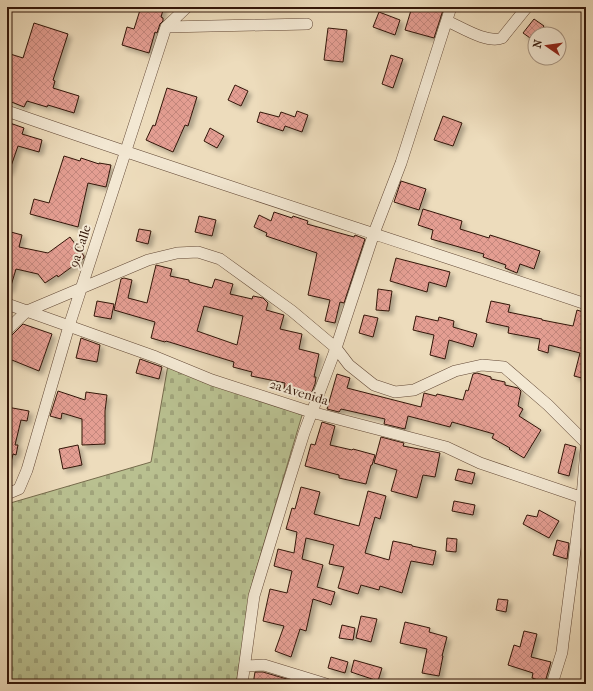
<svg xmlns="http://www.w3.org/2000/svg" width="593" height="691" viewBox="0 0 593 691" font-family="'IM FELL French Canon',serif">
<defs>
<pattern id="cemetery-stones" width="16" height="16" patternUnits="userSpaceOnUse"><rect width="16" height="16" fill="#b9c090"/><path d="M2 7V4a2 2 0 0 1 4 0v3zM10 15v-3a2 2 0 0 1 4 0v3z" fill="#a0a47b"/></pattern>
<pattern id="building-cross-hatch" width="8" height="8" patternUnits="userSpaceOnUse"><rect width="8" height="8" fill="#e49e92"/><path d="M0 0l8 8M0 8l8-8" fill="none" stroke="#c4877d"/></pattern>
<filter id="shadow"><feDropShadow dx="3.5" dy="3.5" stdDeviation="2" flood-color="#0004"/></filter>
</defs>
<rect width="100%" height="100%" fill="#eddcbc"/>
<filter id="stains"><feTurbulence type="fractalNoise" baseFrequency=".005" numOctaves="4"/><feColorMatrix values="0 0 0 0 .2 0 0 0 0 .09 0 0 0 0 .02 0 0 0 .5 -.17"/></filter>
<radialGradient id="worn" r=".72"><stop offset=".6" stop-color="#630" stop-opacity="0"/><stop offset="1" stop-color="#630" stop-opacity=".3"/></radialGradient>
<path fill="url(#cemetery-stones)" stroke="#766b4c" d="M168,365L303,412L253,580L236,684H7V504L151,462Z"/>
<path fill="url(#building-cross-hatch)" stroke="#331609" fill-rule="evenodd" filter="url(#shadow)" d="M141,7H164L161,17L163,18V21L160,24L157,33L155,32L149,53L122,45L127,27L134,29Z
M412,7H444L434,38L405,30Z
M379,12L400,20L395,35L373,27Z
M534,19L544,26L538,34H535V37L533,40L523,33Z
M34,23L68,34L53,80L55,81L53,88L79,96L74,113L48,105L47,107L27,101L24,107L9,101L12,93L7,91V53L23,58Z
M328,28L347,30L343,62L324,60Z
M391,55L403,59L393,88L382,84Z
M235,85L248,91L241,106L228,100Z
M167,88L197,97L188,126L185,125L173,152L146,140L153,125L155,126Z
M297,111L308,115L302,132L285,126L283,131L257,122L260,112L279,117L281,112L295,117Z
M443,116L462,123L453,146L434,140Z
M7,122L24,128L22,134L42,140L39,152L18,146L9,172H7Z
M210,128L224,136L217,148L204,141Z
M64,156L80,161L81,158L99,164V163L111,165L106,187L88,183L78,227L30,214L34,199L49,203Z
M401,181L426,189L419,210L394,202Z
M423,209L462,221L460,229L489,238L490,235L540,251L534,269L520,264L517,273L505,268L506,265L483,257L484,254L431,239L433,230L418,225Z
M274,212L292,218L293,216L308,221L307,224L354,237L355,235L365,239L344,303L340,302L335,323L325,321L330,300L308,295L317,253L266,236L267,233L254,227L259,215L271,221Z
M199,216L216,220L212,236L195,232Z
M139,229L151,231L148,244L136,241Z
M7,231L22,235L19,247L48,253L70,237L84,256V258L58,277L57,275L45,283L38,274L16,269L10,289H7Z
M396,258L450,272L446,287L429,282L427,292L390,281Z
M156,265L172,269L170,276L189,280V282L212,288L215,279L233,284L230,294L252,299L253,296L263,298L268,303L266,310L284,315L280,329L302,334L299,349L319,354L314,377H316L315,384L311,394L284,389L285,383L251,376L252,372L233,367L234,362L166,341L165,342L151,338L155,322L114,310L121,279L124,278L132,280L128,298L147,303ZM204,306L243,316L237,345L197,331Z
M378,289L392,291L389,311L376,310Z
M97,301L114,304L111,319L94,316Z
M491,301L510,305L508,312L542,319V320L573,326L577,310L586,313V379L574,376L580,353L549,345L548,353L538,350L540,339L508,333L509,327L486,322Z
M364,315L378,318L373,337L359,333Z
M416,316L438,321L439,317L454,321L453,327L477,334L473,347L449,340L445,359L430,355L434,335L413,330Z
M23,324L52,334L39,371L7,358V342L11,336Z
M81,338L100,345L97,362L76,358Z
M140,359L162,367L159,379L136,373Z
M477,373L491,377V379L505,382V385L518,388L521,391L518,406L523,409L519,416L541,430L524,458L509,449L510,448L492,438L494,434L452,422L450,427L408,416L405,429L384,424L385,419L341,409L339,412L327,409L337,374L350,378L347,388L421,407L424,393L436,396L437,394L463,400L466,390L468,391L473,374Z
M58,391L85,400L86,392L107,395L105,411V444L82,445V419L62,413L61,419L50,416Z
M7,407L29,411L27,421L21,420L15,445H18L16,455L13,454L11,463H7Z
M322,422L335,426L330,445L352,450L353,449L375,455L372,465H371L366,484L339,478V475L305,466L311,444L315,445Z
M381,437L404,443L403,446L440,453L435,477L423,475L417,498L391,491L397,470L374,463Z
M565,444L576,447L569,476L558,473Z
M78,445L82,465L63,469L59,449Z
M458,469L475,473L472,484L455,480Z
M301,487L320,492L314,514L359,526L368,491L386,496L380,519L375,517L365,553L389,560L393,541L412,545V546L436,551L433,565L411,561L402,593L380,586L379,590L361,585L358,594L338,588L344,567L329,564L334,545L306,538L302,559L323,565L317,587L335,592L331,605L313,599L306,631L300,629L291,657L275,651L284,626L263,621L270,589L287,593L292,571L274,566L278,549L294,553L297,532L286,529L292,508L295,509Z
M454,501L475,505L473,515L452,511Z
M539,510L559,521L549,538L523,524L527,515L537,517Z
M447,538L457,539L456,552L446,551Z
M557,540L569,543L567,559L553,555Z
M498,599L508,600L506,612L496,610Z
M361,616L377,619L371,642L356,638Z
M405,622L430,628L429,632L447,637L442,656H443L439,676L422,673L427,649L400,643Z
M342,625L355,628L353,640L339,638Z
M524,631L537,634L531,657L551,662L545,682L532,678L533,673L508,665L514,645L520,647Z
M331,657L348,662L345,673L328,668Z
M354,660L382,668L378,681L351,672Z
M255,672H263L297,682V684H253Z"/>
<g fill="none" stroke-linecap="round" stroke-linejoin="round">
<defs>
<path id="street" d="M447,21C461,27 487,44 502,38L527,7
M166,27L307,24
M7,111C199,178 393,239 586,304
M7,304L156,357L212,380L311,412L446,447L480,463L586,499
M7,330L27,311L148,260L177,253L198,252L220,259L292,311L336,348L349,365L374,385L395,392L414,390L455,371L482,365L504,367L548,405L586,443
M7,494L19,489L27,470L69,326L166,27L187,7
M245,666L264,665L326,684
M242,684L254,596L288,484L304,433L336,348L374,233L401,163L451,7
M552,684L562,652L563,643L582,497L586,449"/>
</defs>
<use href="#street" stroke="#624836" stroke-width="12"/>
<use href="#street" stroke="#f3e8d3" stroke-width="11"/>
</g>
<g text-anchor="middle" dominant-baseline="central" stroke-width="4" stroke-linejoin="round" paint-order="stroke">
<g font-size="13" fill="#331609" stroke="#f3e8d3">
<text transform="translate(80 246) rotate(-72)">9a Calle</text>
<text transform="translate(299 392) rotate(17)">2a Avenida</text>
</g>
</g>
<rect width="593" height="691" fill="none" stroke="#eddcbc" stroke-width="24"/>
<rect x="8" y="8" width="577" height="675" fill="none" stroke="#331609" stroke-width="2"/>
<rect x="12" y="12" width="569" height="667" fill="none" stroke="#331609"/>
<g transform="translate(547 46) rotate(283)"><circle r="19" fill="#f3e8d3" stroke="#a69482"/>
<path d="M0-3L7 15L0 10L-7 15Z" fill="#8f2418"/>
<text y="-6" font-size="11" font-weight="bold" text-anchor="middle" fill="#331609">N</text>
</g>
<rect width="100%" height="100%" filter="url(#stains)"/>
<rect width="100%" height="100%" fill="url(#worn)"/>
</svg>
